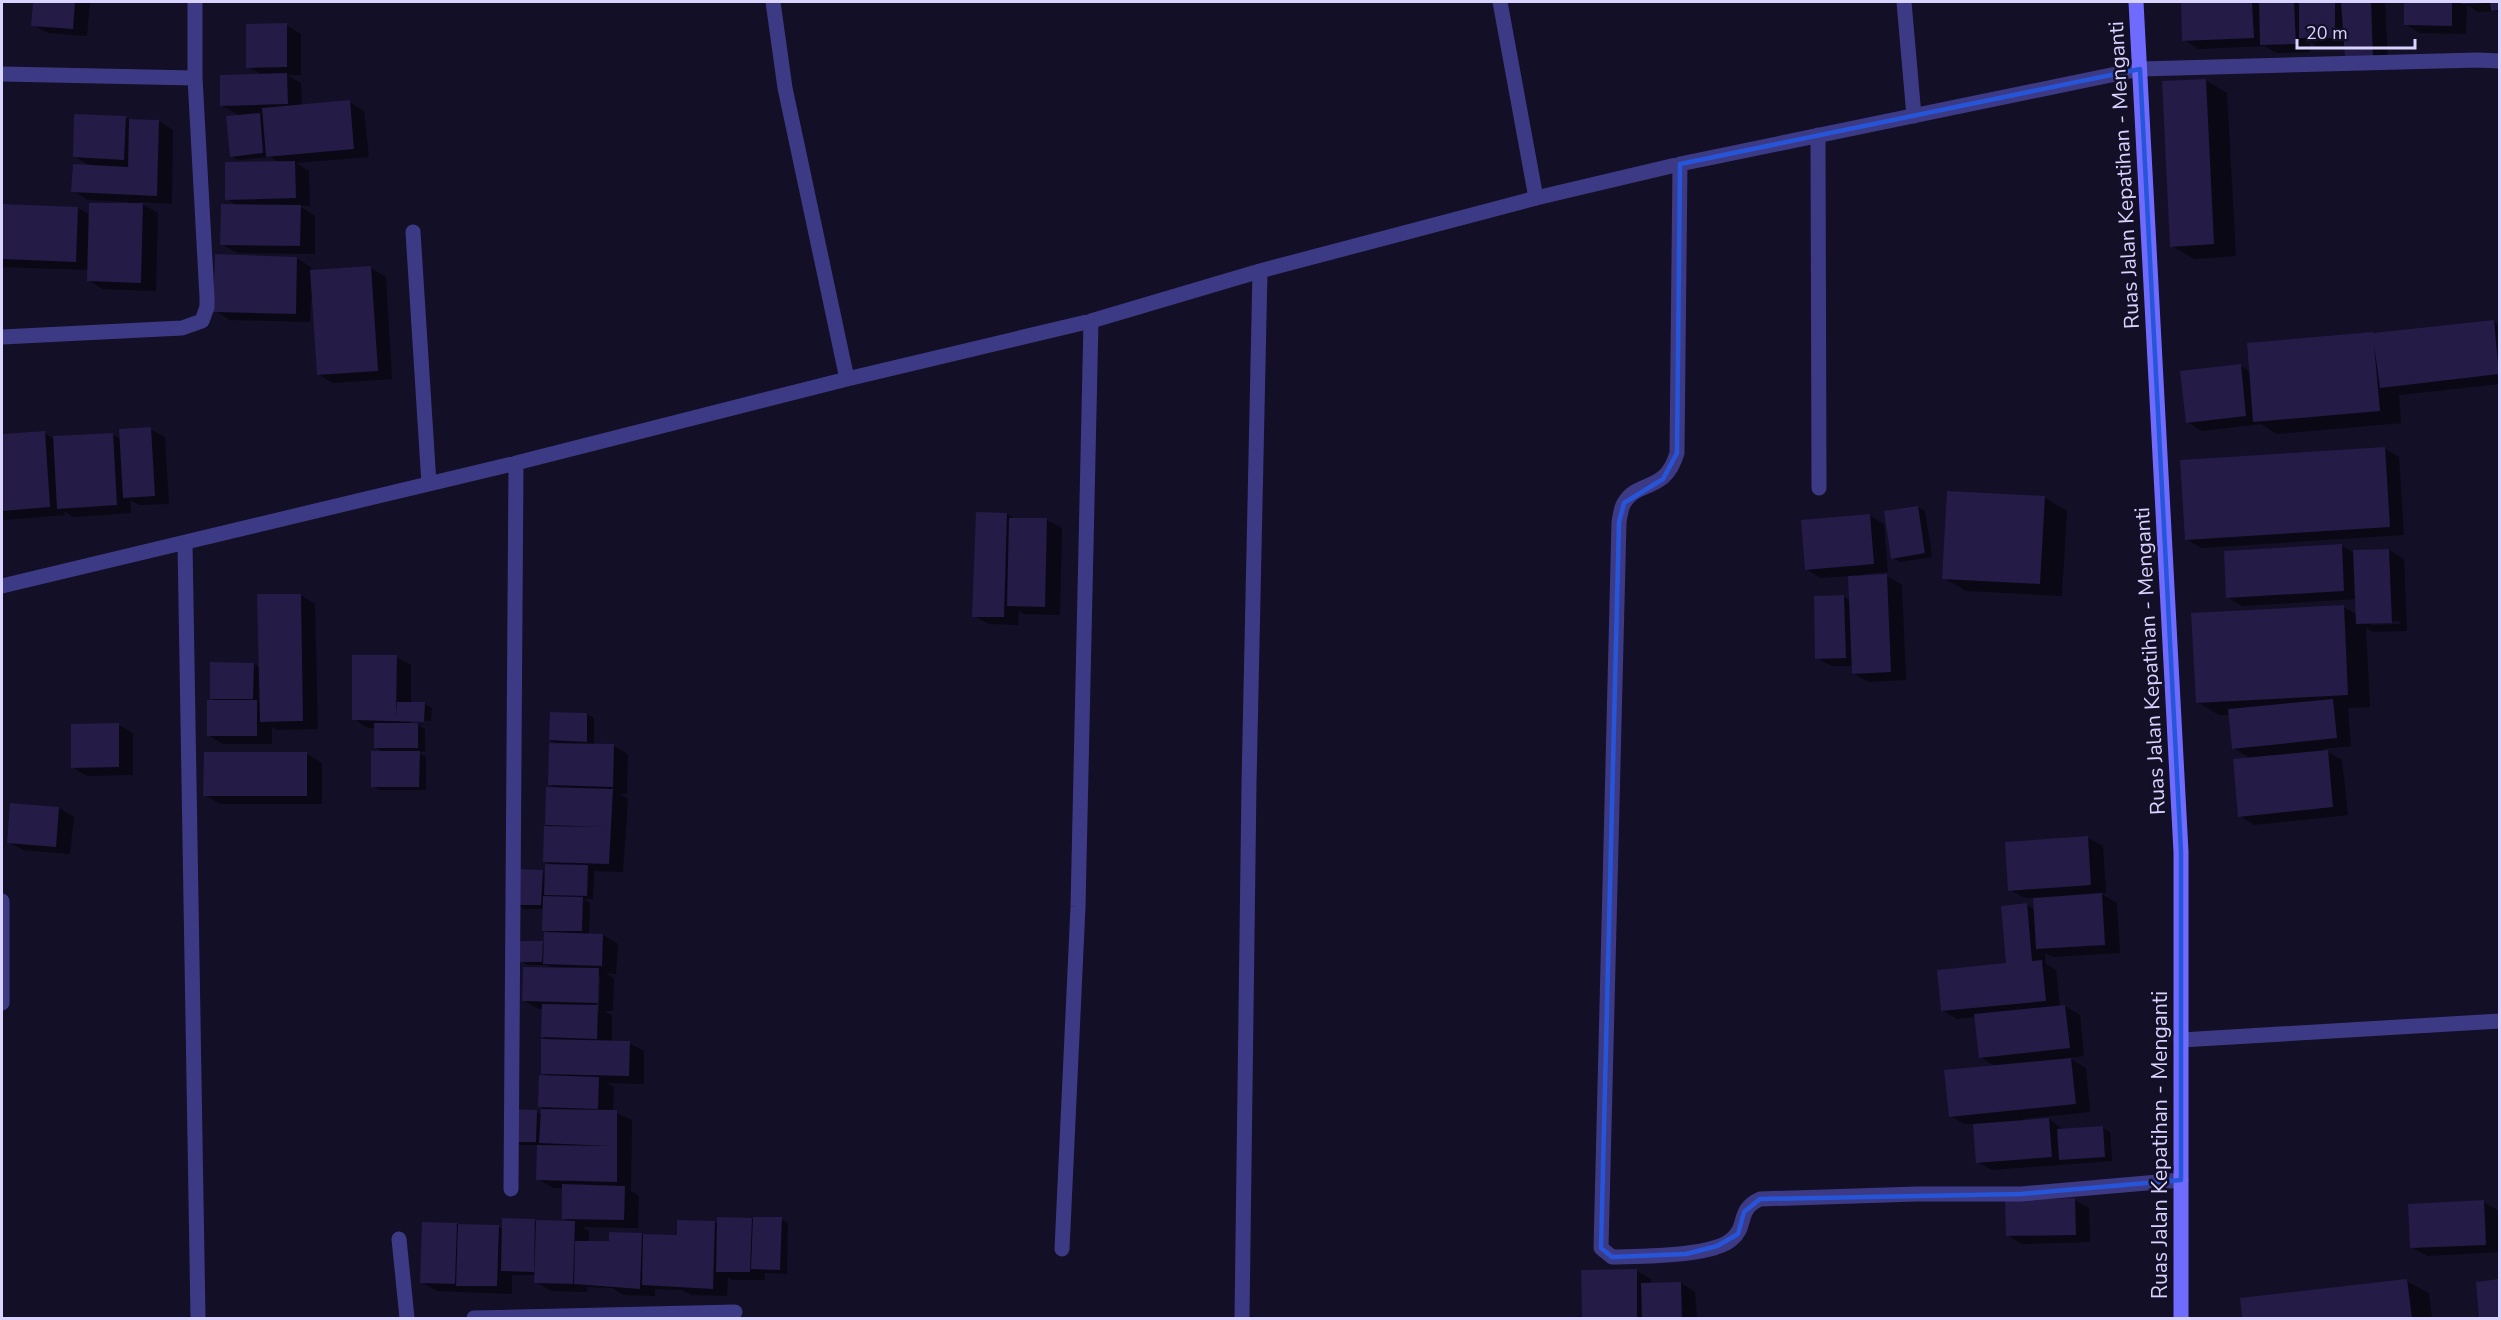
<svg xmlns="http://www.w3.org/2000/svg" width="2501" height="1320" viewBox="0 0 2501 1320" font-family="'Nunito Sans',sans-serif">
<rect width="100%" height="100%" fill="#130f26"/>
<path fill="#0007" fill-rule="evenodd" d="M35,2H90L87,36L48,33L33,25Z
M2182,2H2385L2388,65L2345,45L2316,46L2310,42V52L2277,53L2264,46L2199,49L2184,40Z
M2406,2H2500V14L2495,11L2478,12L2467,5L2466,34L2420,33L2405,24Z
M286,25L301,34V75H287L301,83L302,106L349,102L364,111L369,157L296,163L309,171L310,206H299L315,216V254L237,253L222,244L238,206L227,199L280,162L270,157L238,160L231,156L241,116L222,106L263,75L248,67Z
M2205,80L2227,93L2236,256L2194,259L2172,246Z
M126,118L131,121H159L173,130L172,204L139,202L158,213L156,291L103,289L88,280V270L2,267V205L78,208L90,215L128,205L129,202L88,200L73,191L91,166L74,156Z
M296,258L311,267V272L371,268L386,277L392,379L333,383L318,374L313,298H311L310,322L230,320L215,311Z
M2494,322L2500,325V384L2399,395L2401,423L2277,434L2261,424L2202,431L2187,422L2241,366L2251,372L2373,333Z
M150,429L165,437L169,504L139,505L130,500L131,513L73,517L64,511L65,515L5,520L2,518V436L44,433L55,439L113,435L121,439Z
M2384,448L2399,457L2404,535L2201,548L2186,539Z
M2045,498L2067,511L2062,596L1966,591L1944,578Z
M1918,507L1925,511L1932,557L1900,562L1893,558Z
M1007,514L1015,519L1047,520L1062,528L1060,615L1023,614L1019,611L1018,625L989,624L974,616Z
M1869,515L1884,524L1888,572L1864,574L1865,577L1887,576L1902,585L1906,680L1869,682L1854,674L1853,666H1832L1817,658L1815,598L1844,597L1851,601L1849,576L1821,578L1806,569Z
M2342,546L2355,553L2389,550L2404,559L2407,631L2373,632L2366,628L2370,707L2348,708L2351,746L2323,749L2342,760L2348,815L2255,825L2240,816L2252,759L2233,748L2230,715H2219L2197,702L2343,607L2358,615L2357,599L2242,606L2227,597ZM2399,621L2400,624L2371,625V622Z
M300,595L315,604L318,729L277,730L272,727V744H223L208,735L217,702L211,698L254,664L261,668Z
M396,657L411,665V704H425L432,708L431,721L411,720V724H431L418,725L425,729V752H417L426,757V790H380L373,786L384,753L375,747V728H368L354,719Z
M587,714L594,718V745L614,746L628,754L627,794H620L628,799L623,872L594,871L593,899H583L590,903L589,935H603L618,944L616,974L605,973L614,978L613,1011H604L612,1015V1042L629,1043L644,1051V1084L606,1083L614,1087L613,1112L632,1120L631,1191L639,1196L638,1228L582,1227L589,1231V1243H607L642,1234L676,1236L715,1222L718,1225L752,1219H781L788,1223L787,1274L765,1273V1280H732L728,1277L727,1296L692,1295L682,1290L655,1289V1296L624,1295L612,1288L587,1287V1292L551,1291L536,1282V1275H512V1294L437,1291L422,1282L456,1224L498,1226L503,1229L534,1220L538,1222H571L563,1218L564,1188H553L538,1179V1145H520L513,1141L536,1112L542,1115L547,1111L539,1106L550,1077L542,1073L550,1041L543,1037L544,1009H539L524,1001L554,969L547,965H528L521,961L542,942L545,944L550,934L544,930V909H524L517,904L542,871L546,873L553,866L545,861L547,789H557L549,784L559,745L550,740ZM597,976H600L599,1011H596Z
M119,725L133,733V775L87,776L72,767Z
M307,754L322,763V804H220L205,795Z
M59,808L74,817L70,854L23,850L8,842Z
M2088,838L2103,846L2106,893H2100L2117,903L2120,953L2053,957L2045,953L2046,964L2056,970L2060,1007L2065,1006L2080,1015L2084,1056L2069,1058L2086,1068L2090,1112L2023,1119V1121L2049,1119L2064,1130L2103,1128L2110,1132L2112,1161L1992,1170L1977,1162L1974,1124H1965L1950,1116L1997,1067L1980,1057L1976,1017L1957,1019L1942,1010L2008,965L2026,905L2035,910L2034,898H2025L2010,890Z
M2074,1200L2089,1208L2090,1242L2022,1244L2007,1235Z
M2483,1202L2498,1210L2500,1252L2427,1256L2412,1247Z
M1636,1271L1651,1279V1284L1681,1283L1695,1292L1697,1318H1583V1272Z
M2407,1281L2429,1293L2432,1318H2244L2242,1299Z
M2500,1281V1318H2480L2477,1283Z"/>
<path fill="#241b47" d="M33,2H75L73,29L31,26Z
M2181,2H2252L2254,38L2182,41Z
M2259,2H2294L2296,44L2260,45Z
M2299,2H2335V38H2299Z
M2341,2H2371L2373,57L2345,59Z
M2404,2H2452V26L2404,25Z
M2462,2H2486V3L2462,4Z
M2490,2H2499V10L2491,11Z
M287,23V67L246,68V24Z
M287,73L288,104L220,106V75Z
M2206,79L2214,244L2170,247L2162,81Z
M350,100L354,149L266,157L262,108Z
M260,113L263,153L230,157L226,116Z
M74,114L126,116L124,160L73,157Z
M129,119L159,120L157,196L71,192L73,164L128,167Z
M295,161L296,198L225,200V162Z
M89,203H143L141,283L87,281Z
M2,204L78,207L76,262L2,259Z
M221,204L301,205L300,246L220,245Z
M215,254L297,257L296,314L213,312Z
M371,266L378,371L317,375L310,270Z
M2494,320L2499,374L2380,388L2374,344L2380,411L2253,422L2247,343L2373,332V333Z
M2241,364L2246,416L2186,423L2180,371Z
M151,427L155,496L123,498L119,429Z
M45,431L50,507L2,511V434Z
M113,433L117,505L57,509L53,436Z
M2385,447L2390,527L2185,540L2180,460Z
M1947,491L2045,496L2040,584L1942,579Z
M1918,506L1925,553L1891,559L1884,511Z
M976,512L1007,513L1004,617H972Z
M1870,514L1874,564L1805,570L1801,520Z
M1009,518H1047L1045,607L1007,606Z
M2342,544L2344,591L2226,598L2224,551Z
M2389,549L2392,623L2356,624L2353,550Z
M1887,574L1891,672L1852,674L1848,576Z
M257,594H301L303,721L260,722Z
M1844,595L1846,658L1815,659L1814,596Z
M2344,605L2348,695L2196,703L2191,613Z
M352,655H397L396,717L397,702H425L424,722L352,720Z
M210,662L254,663L253,699H210Z
M2333,699L2337,738L2232,749L2228,709Z
M207,700H257V736H207Z
M550,712L587,713V742L549,740Z
M119,723V767L71,768V724Z
M374,723H418V748H374Z
M549,743L614,744L613,787L548,785Z
M2328,750L2333,807L2238,817L2233,759Z
M371,751H420L419,787H371Z
M204,752H307V796H203Z
M546,787L613,789L609,864L543,862L544,826L606,827L545,825Z
M10,803L59,807L56,847L7,843Z
M2088,836L2091,885L2008,891L2005,842Z
M545,864L588,865L587,896L544,895Z
M517,869L543,870L541,905H516Z
M2102,893L2105,945L2036,949L2033,898Z
M543,896L583,897L582,931H542Z
M2027,903L2032,961L2042,960L2046,1001L1941,1011L1937,970L2006,963L2001,906Z
M544,932L603,934L602,966L543,964Z
M520,941H543L542,962H520Z
M523,967L599,968L598,1003L522,1001Z
M542,1004L598,1005L597,1039L541,1037Z
M2065,1005L2070,1048L1979,1058L1974,1014Z
M541,1039L630,1041L629,1076L541,1074Z
M2071,1058L2076,1104L1949,1117L1944,1070Z
M539,1075L599,1077L598,1109L538,1107Z
M512,1109L537,1110L536,1142H511Z
M541,1109L617,1110V1182L536,1180L537,1145L612,1146L539,1143Z
M2049,1118L2052,1157L1976,1163L1973,1124Z
M2103,1126L2105,1157L2059,1160L2057,1129Z
M562,1184L625,1186L624,1220L562,1219Z
M2075,1198L2076,1235L2006,1236L2005,1200Z
M2484,1200L2486,1245L2410,1248L2408,1204Z
M717,1217L752,1218L750,1272H716Z
M753,1217H782L780,1270L751,1269Z
M502,1218L535,1219L534,1272L501,1271Z
M536,1220L575,1221L573,1284L534,1283Z
M677,1220L715,1221L713,1289L642,1285L643,1234L677,1235Z
M422,1222L457,1223L455,1284L420,1283Z
M458,1224L499,1225L497,1286H456Z
M609,1232L642,1233L640,1289L574,1284L575,1241H609Z
M1637,1269V1318H1582L1581,1270Z
M2407,1279L2412,1318H2242L2240,1298Z
M2499,1279V1318H2479L2476,1282Z
M1681,1282L1682,1318H1642L1641,1283Z"/>
<g fill="none" stroke-linecap="round" stroke-linejoin="round">
<path stroke="#3d3a85" stroke-width="15" d="M1500,2L1536,198
M1904,2L1914,116
M2181,1040L2500,1021"/>
<path stroke="#3d3a85" stroke-width="15" d="M773,2L785,88L847,379
M2,74L195,78
M1818,135L1819,488
M1680,164L1677,453C1665,494 1638,479 1624,503C1621,508 1620,516 1619,522L1601,1248L1612,1257C1639,1256 1713,1257 1732,1239C1748,1226 1736,1210 1760,1199L1917,1194H2021L2181,1180
M413,232L429,484
M2,337L182,328L202,321L207,307V297L195,78V2
M185,543L198,1318
M2,586L516,463L847,379L1091,321L1260,271L1536,198L1680,164L2140,69L2478,60L2500,61
M2,901V1003
M511,1189L516,463
M399,1239L407,1318
M1062,1249L1078,907L1091,321
M474,1318L735,1312
M1242,1318L1249,783L1260,271"/>
<path stroke="#6f6bff" stroke-width="15" d="M2136,2L2181,852V1318"/>
</g>
<path fill="none" stroke="#2655da" stroke-width="4.5" stroke-linejoin="round" d="M2140,69L2181,852V1180L2021,1194L1760,1199L1744,1212L1738,1234L1717,1246L1686,1254L1612,1257L1601,1248L1619,522L1624,503L1663,479L1677,453L1680,164Z"/>
<g text-anchor="middle" dominant-baseline="central" stroke-width="5" stroke-linejoin="round" paint-order="stroke">
<g font-size="21" fill="#d9d4ff" stroke="#130f26">
<text transform="translate(2124 175) rotate(-93)">Ruas Jalan Kepatihan - Menganti</text>
<text transform="translate(2150 661) rotate(-93)">Ruas Jalan Kepatihan - Menganti</text>
<text transform="translate(2160 1145) rotate(-90)">Ruas Jalan Kepatihan - Menganti</text>
</g>
</g>
<rect width="2501" height="1320" fill="none" stroke="#d9d4ff" stroke-width="6"/>
<path d="M2297 39v9h118v-9" fill="none" stroke="#d9d4ff" stroke-width="3"/>
<text x="2306" y="39" font-size="18" fill="#d9d4ff" stroke="#130f26" stroke-width="4.5" paint-order="stroke">20 m</text>
</svg>
